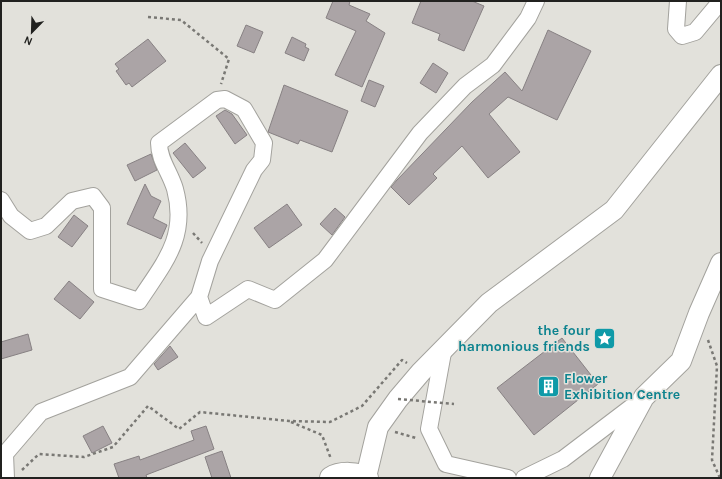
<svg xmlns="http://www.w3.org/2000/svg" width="722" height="479" viewBox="0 0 722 479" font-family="Karla,sans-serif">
<rect width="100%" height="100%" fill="#e2e1db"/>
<path fill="#aba4a6" stroke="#878183" d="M333,1H350L349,5L370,14L366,21L385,33L362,87L335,75L356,31L326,18Z
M421,1H472L484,6L464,51L438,40L440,34L412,23Z
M246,25L263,32L254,53L237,46Z
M548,30L591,51L557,120L508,97L489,114L520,152L488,178L462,146L433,174L437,178L409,205L391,187L397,180L472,102L505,72L522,91Z
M292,37L306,44L305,47L309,49L304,61L285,53Z
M148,39L166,61L132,87L129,83L126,85L116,71L119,69L115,64Z
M433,63L448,73L436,93L420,83Z
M369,80L384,86L375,107L361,101Z
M284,85L348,111L332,152L300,140L298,144L268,132Z
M225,110L232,114L247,135L235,144L216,116Z
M185,143L206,168L193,178L173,153Z
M151,154L157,170L135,181L127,165Z
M145,184L151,196L161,201L153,218L167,225L161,239L127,224Z
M287,204L302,225L269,248L254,228Z
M335,208L345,217L332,235L320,224Z
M74,215L88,226L72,247L58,237Z
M69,281L94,302L80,319L54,299Z
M28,334L32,350L1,359V342Z
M562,338L598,384L534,435L497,388Z
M170,346L178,357L158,370L154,364Z
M103,426L112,443L92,453L83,436Z
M206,426L214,449L146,475L147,478H119L114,464L139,456L140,460L194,440L191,431Z
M222,451L231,478H212L205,457Z"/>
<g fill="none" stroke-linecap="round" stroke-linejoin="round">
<defs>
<path id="minor" d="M678,1L676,29L682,36L695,32L721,1
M1,200L11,216L30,231L46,226L72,201L93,196L102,208V289L139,301C164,263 188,237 175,189C170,172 159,160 159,143L217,100L225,99L244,109L264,143L262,160L254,170L210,261L199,297L206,317L248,289L275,300L325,260L420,133L465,86L493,65L528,18L536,1
M444,347L429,429L446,464L508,478
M6,478L5,454L41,412L130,377L199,297
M524,478L563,459L642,399"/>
<path id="tertiary" d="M366,477L378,427L398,399L421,372L489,303L614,210L721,75
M600,478L644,397L681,361L699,313L721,263"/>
<path id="primary" d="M331,478C340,472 358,473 367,478"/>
</defs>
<use href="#minor" stroke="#a3a29d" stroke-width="18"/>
<use href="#tertiary" stroke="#a3a29d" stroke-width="22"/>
<use href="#primary" stroke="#a3a29d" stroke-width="24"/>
<path stroke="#797874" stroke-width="2.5" stroke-dasharray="3 3" stroke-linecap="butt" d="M148,17L181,20L229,59L221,84
M193,233L202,243
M708,340L717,366L712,460L720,478
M291,422L322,435L331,459
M395,432L416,438
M22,470L39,454L84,457L113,447L148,406L179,429L200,412L289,421L330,422L362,406L402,360L407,363"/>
<use href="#minor" stroke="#fff" stroke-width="16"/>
<use href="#tertiary" stroke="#fff" stroke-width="20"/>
<use href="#primary" stroke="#fff" stroke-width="22"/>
<path stroke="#797874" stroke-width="2.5" stroke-dasharray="3 3" stroke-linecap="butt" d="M398,399L454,404"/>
</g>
<defs>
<symbol id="sight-square" viewBox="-11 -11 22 22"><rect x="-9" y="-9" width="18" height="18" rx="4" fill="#0f9aa8" stroke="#e2e1db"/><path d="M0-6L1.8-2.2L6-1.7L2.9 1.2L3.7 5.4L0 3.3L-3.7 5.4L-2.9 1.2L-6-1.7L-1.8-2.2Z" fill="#fff"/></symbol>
<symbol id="building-square" viewBox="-11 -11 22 22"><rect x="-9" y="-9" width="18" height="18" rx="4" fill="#0f9aa8" stroke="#e2e1db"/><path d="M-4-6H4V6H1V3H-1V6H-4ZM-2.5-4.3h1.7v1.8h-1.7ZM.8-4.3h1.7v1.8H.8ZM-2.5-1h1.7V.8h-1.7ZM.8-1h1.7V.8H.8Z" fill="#fff"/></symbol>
</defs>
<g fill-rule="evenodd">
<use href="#sight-square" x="592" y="326" width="25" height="25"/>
<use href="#building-square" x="536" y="374" width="25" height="25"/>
</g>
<g text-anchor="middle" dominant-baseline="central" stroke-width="3" stroke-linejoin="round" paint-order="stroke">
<g font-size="14" font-weight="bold" fill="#0d838f" stroke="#e2e1db" text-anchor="end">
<text x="590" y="330">the four<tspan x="590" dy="16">harmonious friends</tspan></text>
<text x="564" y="378" text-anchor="start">Flower<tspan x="564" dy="16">Exhibition Centre</tspan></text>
</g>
</g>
<rect width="722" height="479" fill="none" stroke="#21211f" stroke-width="4"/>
<g transform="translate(32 32) rotate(203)" stroke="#e2e1db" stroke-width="3" paint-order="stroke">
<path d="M0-3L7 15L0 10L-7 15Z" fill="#21211f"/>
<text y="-6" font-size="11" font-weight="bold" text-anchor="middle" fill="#21211f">N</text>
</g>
</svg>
